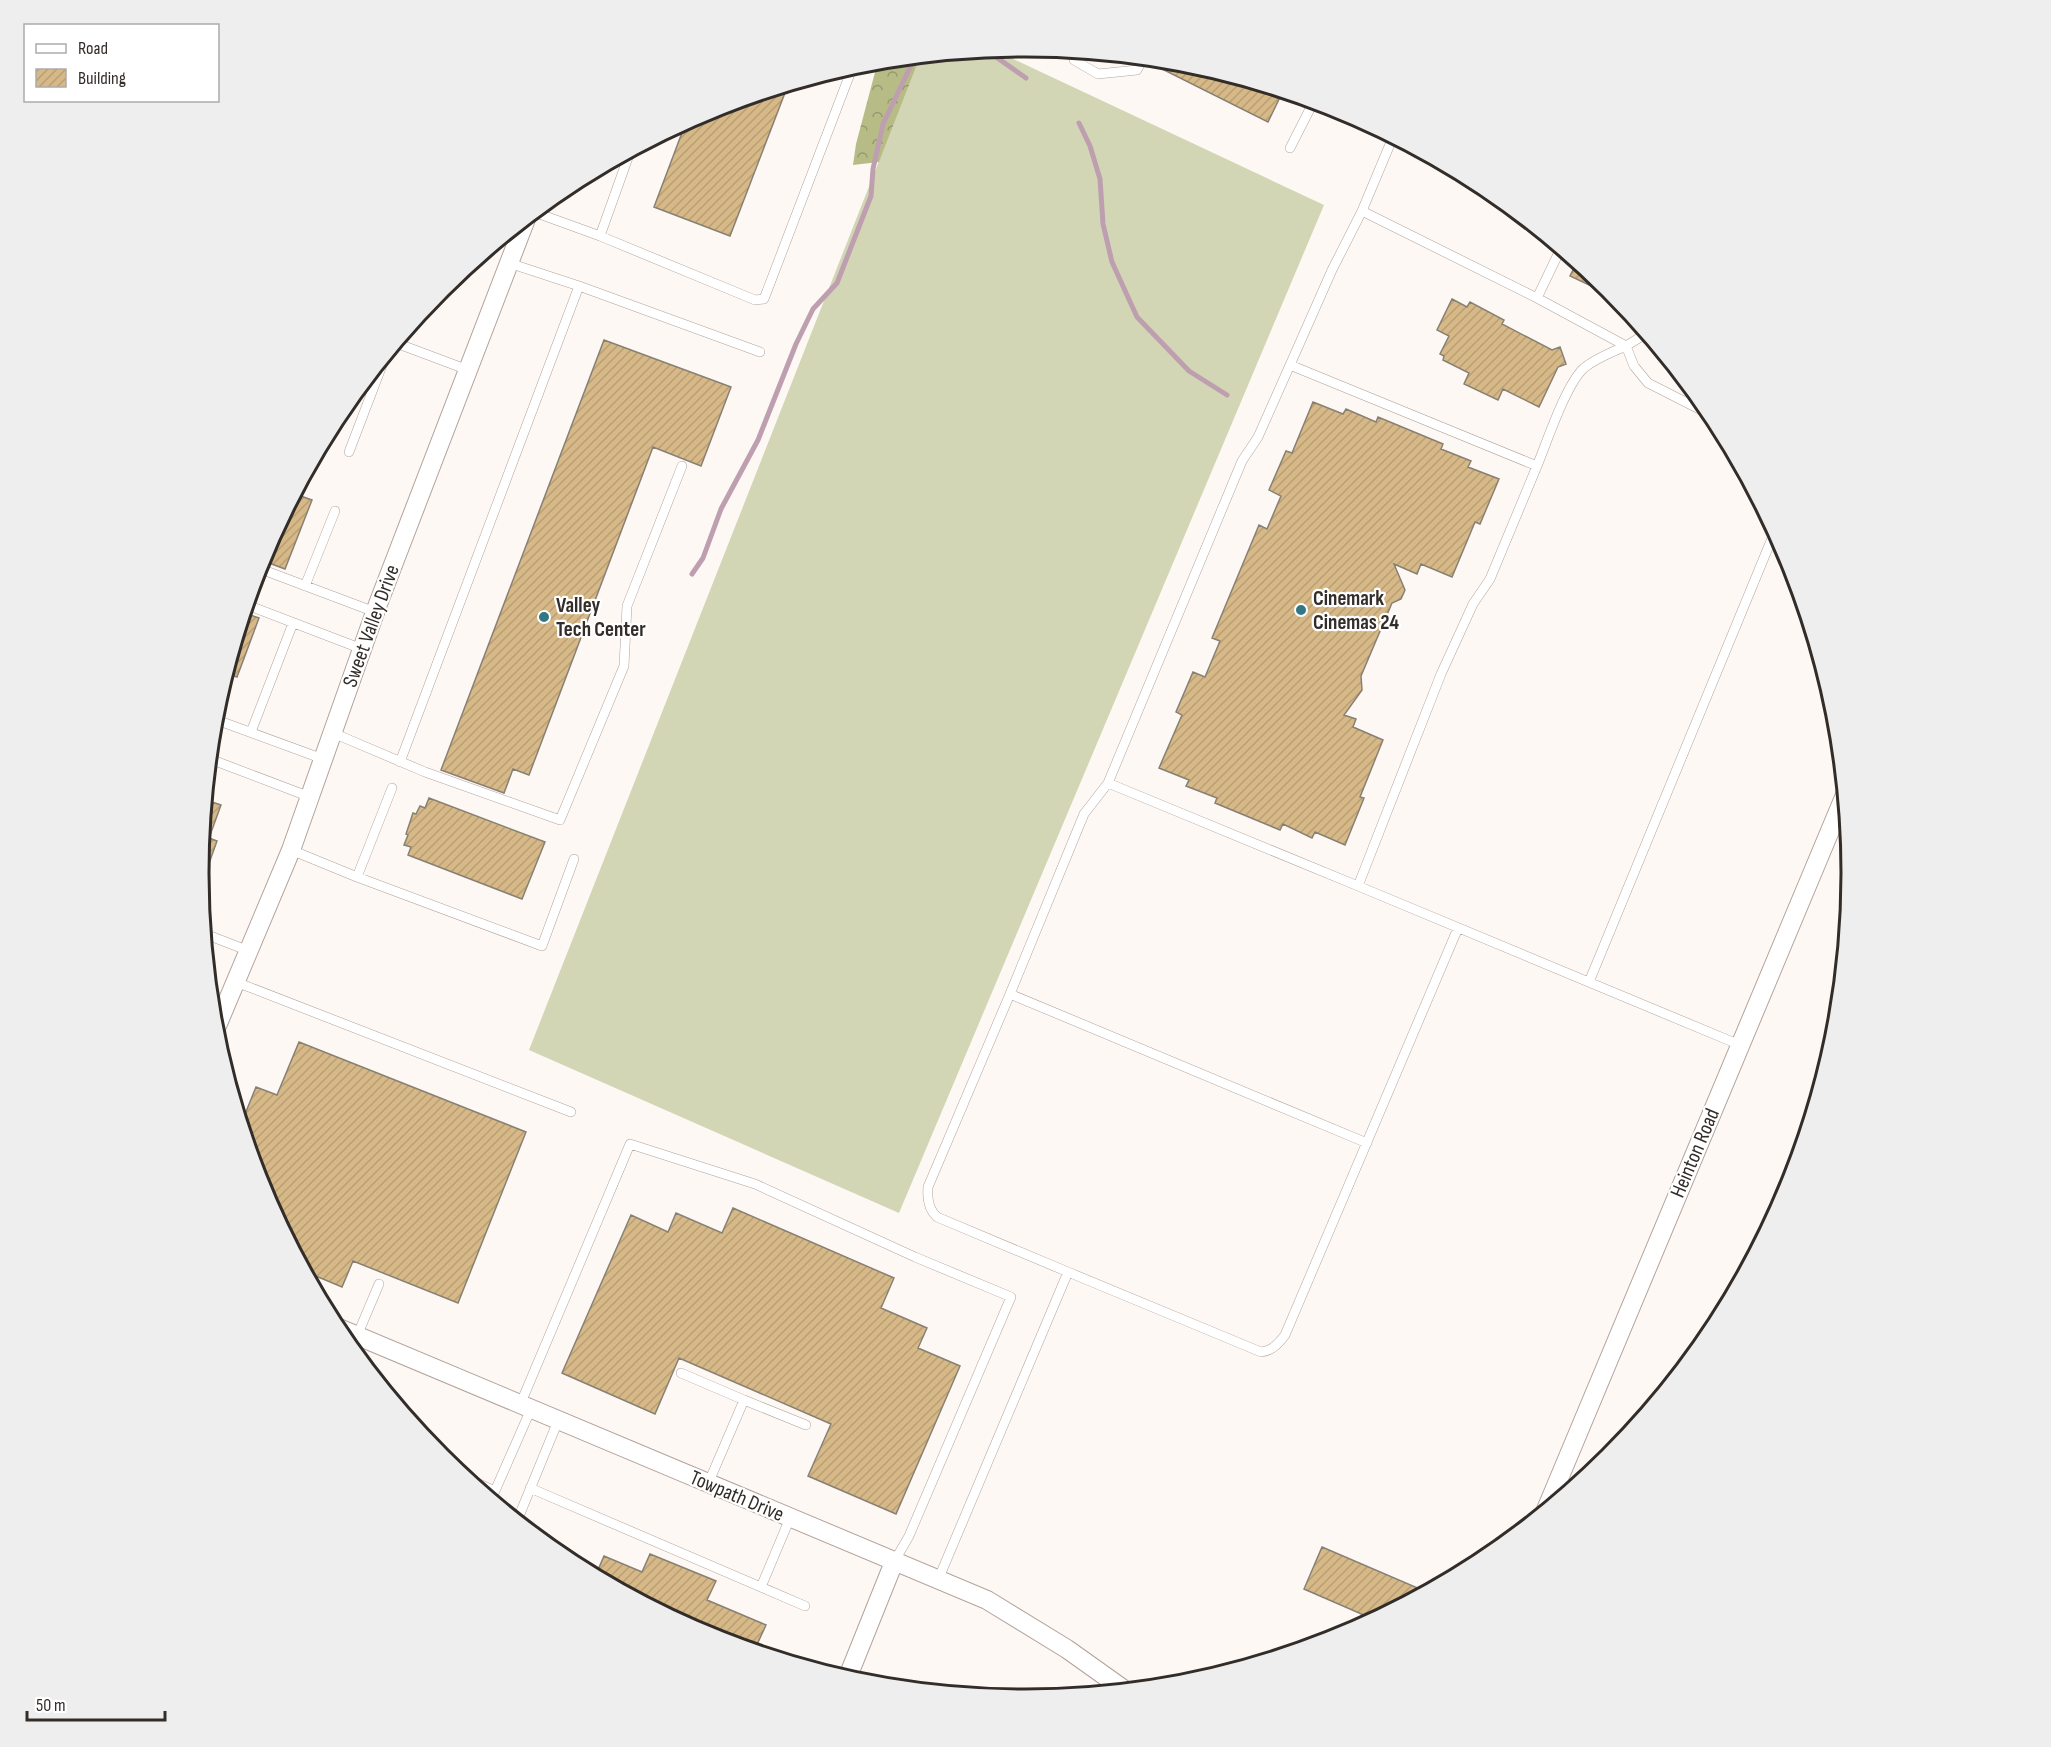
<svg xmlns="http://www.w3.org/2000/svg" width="2051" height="1747" viewBox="0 0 2051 1747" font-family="'Sofia Sans Condensed',sans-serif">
<defs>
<pattern id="forest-crowns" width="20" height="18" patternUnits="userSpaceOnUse" patternTransform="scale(1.5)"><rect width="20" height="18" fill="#b7bc86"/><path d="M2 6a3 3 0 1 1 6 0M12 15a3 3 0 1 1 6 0" fill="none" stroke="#95996e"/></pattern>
<pattern id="building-hatch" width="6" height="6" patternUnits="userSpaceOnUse" patternTransform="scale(1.5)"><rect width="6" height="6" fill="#d7b988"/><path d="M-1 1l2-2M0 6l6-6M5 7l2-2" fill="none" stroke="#b99f76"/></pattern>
</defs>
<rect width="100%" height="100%" fill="#fef8f5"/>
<path fill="#d2d6b5" d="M994,50L1324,205L899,1213L529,1050L920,57Z"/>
<path fill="url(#forest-crowns)" d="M920,57L879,162L853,165L856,144L878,61Z"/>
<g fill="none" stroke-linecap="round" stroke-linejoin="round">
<path stroke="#be9fb0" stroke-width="5" d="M986,50L1026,78
M1079,123L1090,146L1100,179L1103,224L1112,262L1137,317L1189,371L1227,395
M692,574L703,558L721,509L758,440L796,344L813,309L837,283L871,196L873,169L883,124L915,57"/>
</g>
<path fill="url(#building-hatch)" stroke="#878073" stroke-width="1.5" d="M1150,59L1187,62L1283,91L1268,122L1148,62Z
M788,85L730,236L654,207L686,122L709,109Z
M1577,262L1611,289L1608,294L1570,276Z
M1452,299L1467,307L1470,302L1504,320L1502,324L1552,350L1560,347L1566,364L1558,367L1539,407L1503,389L1498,400L1464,384L1469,373L1443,360L1444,356L1440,354L1449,336L1437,330Z
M604,340L731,387L701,466L653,447L529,775L513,769L504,793L441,770Z
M1313,402L1343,414L1346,409L1376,422L1378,417L1443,444L1441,449L1471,461L1468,467L1499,479L1480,524L1475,522L1452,577L1421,564L1417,574L1394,564L1405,590L1401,599L1392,603L1361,676L1362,690L1344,715L1356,719L1353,727L1383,740L1360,797L1364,798L1345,845L1315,832L1312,838L1283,824L1280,830L1215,803L1217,798L1186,786L1189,780L1159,768L1182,715L1176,712L1193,672L1205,677L1220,641L1212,638L1259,525L1267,529L1281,496L1269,490L1286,451L1292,453Z
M295,494L312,500L285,569L261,560Z
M245,613L259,618L237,677L226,673Z
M429,798L545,842L522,899L408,855L411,847L404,845L408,835L406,834L413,813L416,814L420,806L425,808Z
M206,800L221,805L209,838L217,841L203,880L199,879V873Z
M299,1042L526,1132L458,1303L353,1261L342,1287L306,1272L261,1190L241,1124L256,1087L277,1095Z
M733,1208L894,1278L881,1308L927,1328L918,1348L960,1366L896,1514L808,1476L831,1424L679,1358L655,1414L562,1373L631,1215L668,1232L676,1213L722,1233Z
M1322,1547L1427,1592L1375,1620L1304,1589Z
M650,1554L716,1581L707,1600L766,1625L754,1651L709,1637L595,1577L604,1556L642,1572Z"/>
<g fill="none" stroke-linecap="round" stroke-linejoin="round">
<defs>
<path id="lane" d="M1073,51L1074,60L1098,74L1137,70L1143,58
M1393,137L1362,211L1537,298
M1290,148L1314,101
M630,152L600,236L755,300L764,299L853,66
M1362,211L1332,270L1290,365L1537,466C1547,442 1566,384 1584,368C1596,358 1612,352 1626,346
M534,212L600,236
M1561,248L1537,298L1626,346
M509,263L579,286
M1647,333L1626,346L1634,366L1648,383L1715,417
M396,343L468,370
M349,452L386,355
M1537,466L1490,579L1473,604L1441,674L1358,886L1740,1045
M258,568L375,612
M305,586L335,511
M247,605L362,649
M214,719L323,759
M251,732L293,623
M333,733L425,772L560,820L624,666L627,606L682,466
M210,759L310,797
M400,762L579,286L760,352
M1108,783L1242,461L1258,437L1290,365
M291,850L357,877L542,946L574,859
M357,877L392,788
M205,934L249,951
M236,982L571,1112
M1589,982L1775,531
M1010,994L1084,814L1108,783L1358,886
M1068,1272L937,1217C928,1209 927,1198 928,1187L1010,994L1367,1143
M357,1336L379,1284
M681,1373L744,1400
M520,1405L630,1144L755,1184L915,1257L1011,1297L909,1536L894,1562
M464,1477L495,1491
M708,1484L744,1400L806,1425
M530,1488L805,1606
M491,1500L531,1409
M517,1521L558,1421
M938,1580L1068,1272L1261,1352C1272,1351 1279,1343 1285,1335L1458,928
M761,1587L790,1518"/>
<path id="street" d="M214,1033L291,850L378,604L526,219
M334,1326L987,1600L1067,1649L1126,1691
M1545,1512L1845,795
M847,1679L894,1562"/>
</defs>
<use href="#lane" stroke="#b3a39c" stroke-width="10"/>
<use href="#street" stroke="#b3a39c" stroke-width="20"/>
<use href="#lane" stroke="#fff" stroke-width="9"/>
<use href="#street" stroke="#fff" stroke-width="18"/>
</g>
<g fill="#317784" stroke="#fff" stroke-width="2">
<circle cx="1301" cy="610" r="6"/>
<circle cx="544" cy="617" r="6"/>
</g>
<g text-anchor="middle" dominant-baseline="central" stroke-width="4.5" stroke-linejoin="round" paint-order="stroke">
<g font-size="21" font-weight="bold" fill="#332d2a" stroke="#fff" text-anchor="start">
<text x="1313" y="598">Cinemark<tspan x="1313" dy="24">Cinemas 24</tspan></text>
<text x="556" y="605">Valley<tspan x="556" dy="24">Tech Center</tspan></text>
</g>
<g font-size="21" fill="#332d2a" stroke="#fff">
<text transform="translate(371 626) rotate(-70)">Sweet Valley Drive</text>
<text transform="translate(1695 1153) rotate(-67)">Heinton Road</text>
<text transform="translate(737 1496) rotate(23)">Towpath Drive</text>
</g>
</g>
<path d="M0 0H2051V1747H0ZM209 873a816 816 0 1 1 1632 0a816 816 0 1 1-1632 0Z" fill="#efeeee" fill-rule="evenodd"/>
<path fill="none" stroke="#332d2a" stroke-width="3" d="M209 873a816 816 0 1 1 1632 0a816 816 0 1 1-1632 0Z"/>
<rect x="24" y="24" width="195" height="78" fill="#ffffff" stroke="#adabaa" stroke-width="1.5"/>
<rect x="36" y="44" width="30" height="9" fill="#ffffff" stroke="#adabaa" stroke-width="1.5"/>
<text x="78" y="54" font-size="18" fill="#332d2a">Road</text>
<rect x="36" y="69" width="30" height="18" fill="url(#building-hatch)" stroke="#adabaa" stroke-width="1.5"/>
<text x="78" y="84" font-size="18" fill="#332d2a">Building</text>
<path d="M27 1711v9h138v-9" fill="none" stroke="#332d2a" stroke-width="3"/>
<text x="36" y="1711" font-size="18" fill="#332d2a" stroke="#ffffff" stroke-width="4.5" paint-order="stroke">50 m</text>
</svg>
